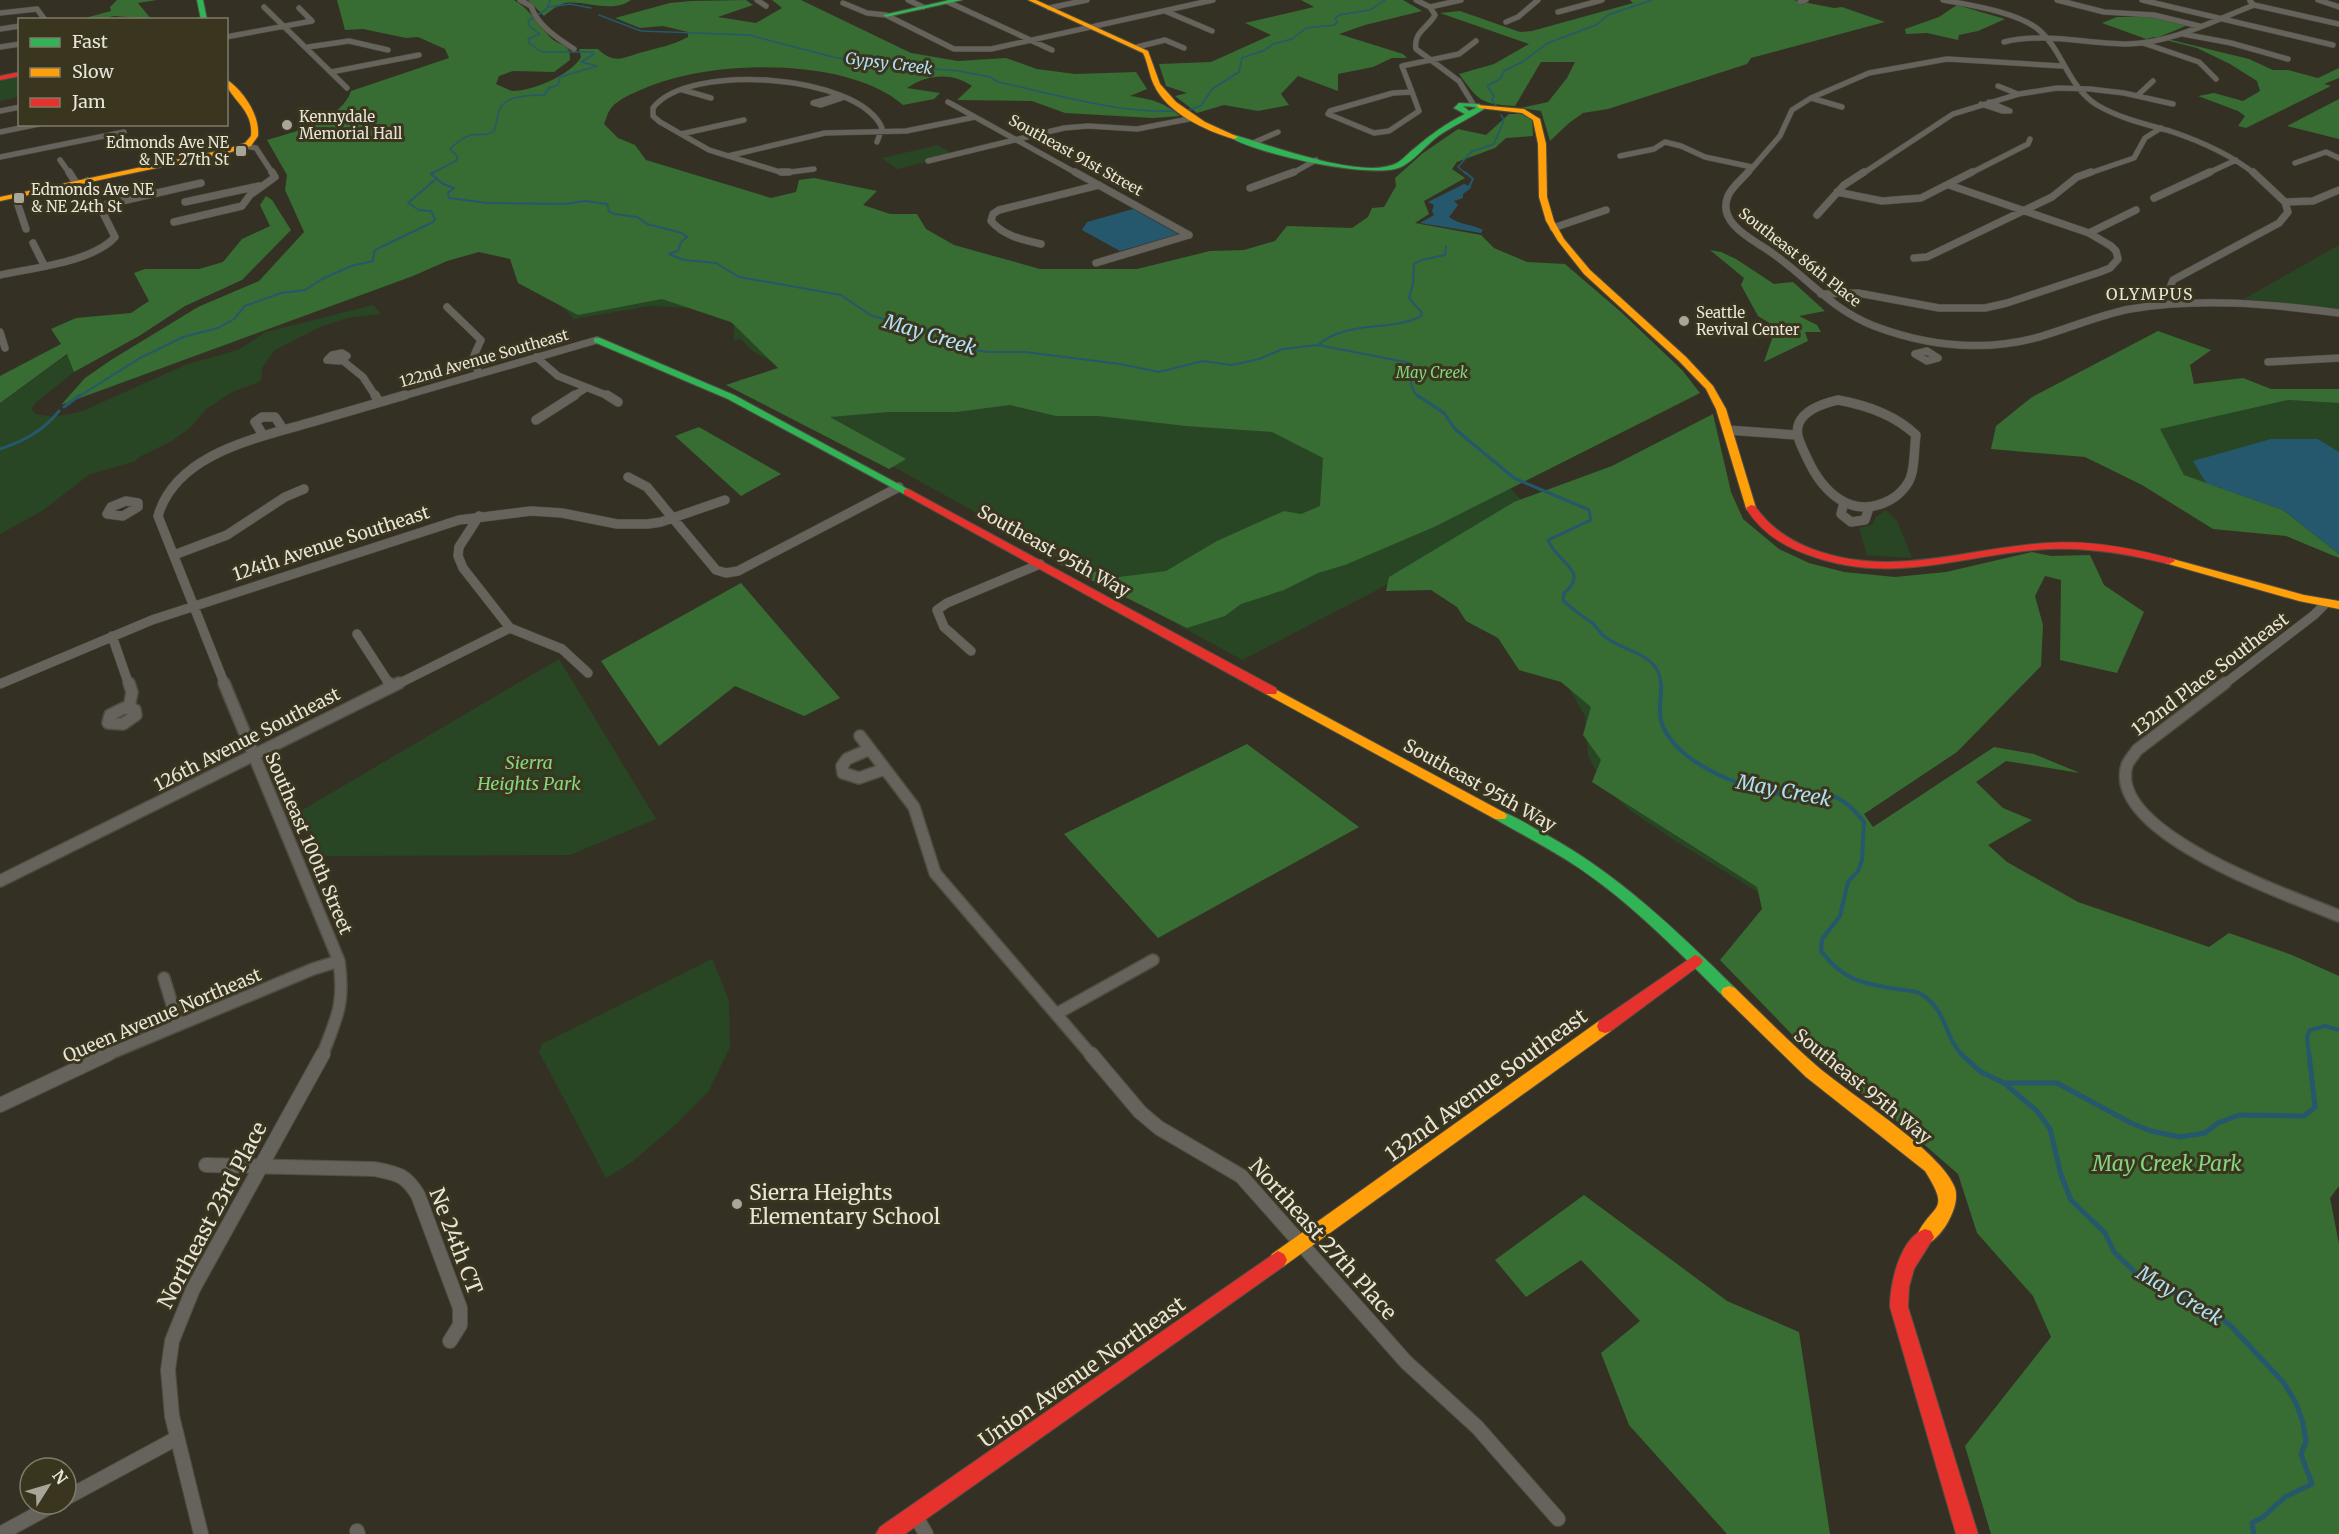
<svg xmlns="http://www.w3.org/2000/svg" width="2339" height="1534" viewBox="0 0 2339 1534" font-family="Merriweather,serif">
<rect width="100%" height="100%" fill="#343124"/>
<path fill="#284624" d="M19,76V97L0,101V80Z
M938,145L954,155L897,169L882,158Z
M2339,245V309L2244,299Z
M512,253L1466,439L1577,562L1805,833L1758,892L1677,842L1631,811L1604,787L1588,755L1585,716L1566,683L1531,667L1505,648L1458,548L1242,660L737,380L788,371L754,352L740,339L734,340V326L738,325L690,308L650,306L574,319Z
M373,305L381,314L347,318L320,327L275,350L262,368L261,381L230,393L206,409L192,426L172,441L143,455L133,462L90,474L42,511L0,534V403L68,354L74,372L35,403L32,409L35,414L54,417L80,412L188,364L238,350L266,332Z
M2288,400L2339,403V452L2318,439L2194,461L2206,483L2184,475L2159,429Z
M1886,510L1897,521L1912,558L1867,555L1859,528L1872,525L1876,517Z
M559,659L656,819L570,855L317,856L299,812Z
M712,959L729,1000L730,1047L708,1092L674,1126L632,1162L606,1178L539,1052L542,1044Z"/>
<path fill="#376c33" d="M117,0H157L138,3L151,19L114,16L101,19L85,18L111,11L110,7Z
M337,0H514C530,9 537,24 550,37C554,42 561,43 566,47C570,50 570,55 570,60L554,72L513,71L499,76L496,84C501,86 508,90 513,91C533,91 572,74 581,57L579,49H598C616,67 627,55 647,51C665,46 670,46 688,37V32L663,26L640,28L615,18L670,3L691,1L746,0L753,5L718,17L756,23L782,8L772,0H801L911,53L958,61L1006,58L1037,69L1075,74L1136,72L1147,89L1130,96C1151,99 1164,102 1180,116L1153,118L1065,113L1032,101L957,100L972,86C952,72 927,74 907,88L940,93L934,99L903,105C848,56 708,59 643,89C633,93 619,99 612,107C608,111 606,119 604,124L618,138L635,145L646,160L771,198L796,192L799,180L814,178L877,191L863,205L890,214H917L926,229L954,245L1040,269H1137L1210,251L1244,250L1275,241L1287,226L1352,228L1368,217L1372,208L1384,207L1396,186L1395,178L1423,153L1458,129L1486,135L1509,114H1522L1532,120L1533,136L1506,138L1495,148L1457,162L1452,169L1465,178L1424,201L1429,214L1415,223L1481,235L1494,248L1527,262L1565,264L1621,312L1682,370L1700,393L1434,527L1345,565L1318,573L1284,590L1241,604L1225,616L1187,628L1057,563L1119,577L1166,571L1217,541L1284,511L1301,514L1320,506L1323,458L1272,432L1186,426L1098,416H1056L1010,405L956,412H888L830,417L906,459L889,469L726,385L778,368L731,322L662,299L578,315L518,283L510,259L479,252L447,261L413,276L61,405L85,378L111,360L198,307L259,281L304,232L285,190L287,175L267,140C292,133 343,119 351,91L449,58L445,49L418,37L406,38L363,29L345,30Z
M528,0H631C612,14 585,0 565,3C557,5 550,11 544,16Z
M1301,0H1403L1422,11L1365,25L1339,34L1403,54L1407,58H1392L1373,67L1338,74V91L1298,76L1281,94L1289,105L1258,111L1224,105L1197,113L1175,96L1187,93L1166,86L1159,64L1211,62L1271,35L1245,23L1314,7Z
M1630,0H1793L1834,8L1842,7L1885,22L1751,58L1747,64L1608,109L1583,113L1569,123L1550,141L1541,111L1521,108L1548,102L1567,78L1575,62H1541L1515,106C1480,104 1479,101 1459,74L1494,64L1529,44L1440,13L1460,11L1520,32L1532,31L1633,3Z
M1957,5L2005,19L1978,31L1959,35L1958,40L1927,33L1906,34L1905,29L1939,17Z
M2117,17H2153L2188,25L2159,37L2249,59L2273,70H2288L2318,78L2339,68V78L2324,84L2331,86L2246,128L2238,126L2245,116L2238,111L2198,96L2214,93L2243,101L2260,91L2257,81L2230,64L2197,48L2154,37L2146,39L2102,23Z
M2339,99V139L2287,126Z
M266,196L272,200L291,230L242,280L185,306L139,336L74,372L67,354L0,403V376L61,344L51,329L76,318L131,313L149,301L134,273L145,269H199L223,262L242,239L270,226L260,205Z
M1710,250L1721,252L1736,259L1774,284L1793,282L1825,311L1799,316L1817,325L1821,332H1805L1808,341L1764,362L1776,327L1758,316L1741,285L1744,278Z
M2158,331L2211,350L2190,365L2194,384L2243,378L2271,389H2339V403L2288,400L2160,429L2184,475L2283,510L2339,554V558L2286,536L2213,529L2142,485L2085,457L1991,449L1996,426L2032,397Z
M1713,414L1731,492L1743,519L1779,549L1809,563L1844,572L1895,577L1946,572L2032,552L2051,556L2090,555L2104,585L2144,612L2117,673L2060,660L2061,580L2045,576L2035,596L2043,625L2041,666L1957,752L1864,814L1873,827L1994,747L2034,754L2080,773L2006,761L1976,782L2003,808L2032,820L1988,845L2007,862L2078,902L2209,947L2229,933L2292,955L2339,976V1186L2330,1198L2339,1244V1534H1991L1965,1446L2051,1337L2033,1296L1977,1233L1958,1174L1903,1126L1812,1055L1720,960L1762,909L1757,887L1592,782L1601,760L1583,735L1591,707L1561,682L1519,670L1498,638L1466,621L1457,607L1431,590L1386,591L1389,577L1514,502L1612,466Z
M699,427L781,474L741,496L675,436Z
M741,583L840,698L804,716L735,686L659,746L601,661Z
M1247,744L1359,827L1158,938L1064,834Z
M1584,1195L1727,1301L1799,1332L1830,1534H1727L1629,1425L1601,1353L1640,1321L1581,1260L1526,1297L1495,1260Z"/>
<path fill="#25586c" d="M1464,184L1472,187L1463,194V198L1454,201L1458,205L1449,217C1459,225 1472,224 1483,230L1481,233L1420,223L1434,215L1432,211L1434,205L1428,202Z
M1133,209L1178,234L1120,251L1082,230L1087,222Z
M2271,439H2318L2339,452V554L2283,510L2206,483L2193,461Z"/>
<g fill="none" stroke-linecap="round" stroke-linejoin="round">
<path stroke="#25586c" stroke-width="1.5" d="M548,7L570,4L591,8
M599,15L641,31L749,35L833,57L872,64L959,71L990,77L998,82C1058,95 1119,114 1181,111
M1496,106L1492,100L1494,96L1487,86L1500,79L1504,71L1522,62L1548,43L1596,25L1608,15L1652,0
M1188,110L1201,106L1212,89L1239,72L1242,58L1265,50L1273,44L1292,39L1306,28L1335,25L1337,22L1335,18L1339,15L1370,10L1385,0
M431,174L457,160V156L450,149C455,144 464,137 471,135C479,133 486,137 494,131C496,125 497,118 499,111C505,94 529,96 544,95L549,88L558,85L560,77L597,66L581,62L594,54L593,52H542L529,43L528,39L540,34L530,27L528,21L547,9L550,0
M1466,174L1458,167L1471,152L1494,144L1504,120L1501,115"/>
<path stroke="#25586c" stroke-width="2" d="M434,172L431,174L443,184L454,188L448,193L449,198L488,203L564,204L585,201L607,204L609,211L614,214L637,217L647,224L682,233L687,237L681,242L678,251L669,254L684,260L716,263L739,277L841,295L872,316L936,332L963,348L988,352H1025L1120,364L1159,372L1203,361L1232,365L1259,359L1283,349L1318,345L1410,363L1414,369C1409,381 1410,387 1418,397
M1465,172L1473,179L1468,189
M1318,345C1347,320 1386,332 1420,317L1422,313L1409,298L1413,284L1414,264L1421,260L1445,255L1446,246
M78,397L140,358L183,337L218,328L234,319L245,306L281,293L305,290L322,279L351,266L373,261L374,252L377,249L433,222L435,219L431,211L419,210L408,203L437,178"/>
<path stroke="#25586c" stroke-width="3" d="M1417,395L1444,413L1455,429L1514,478L1589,510L1591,520L1548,540C1556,562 1591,571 1564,593L1563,600C1572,610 1582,615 1592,623C1597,627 1600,633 1605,637C1626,653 1660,653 1661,685
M64,407L80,395
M0,449C24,441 43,431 59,411"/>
<path stroke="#25586c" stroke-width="4" d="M1661,683C1662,697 1657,711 1662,724C1678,766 1754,794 1795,796C1806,797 1818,793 1828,795C1844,798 1854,810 1864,822L1862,860L1858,871L1848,882L1840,916L1822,939L1821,951C1843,980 1861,983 1896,989C1903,990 1913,990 1919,993C1948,1009 1943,1036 1963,1056
M2309,1056L2307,1037L2310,1030L2325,1026L2339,1030"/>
<path stroke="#25586c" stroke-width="5" d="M1961,1054L1981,1072L2004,1083L2037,1111L2050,1129L2061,1175L2071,1200L2105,1233L2114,1252L2136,1273L2151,1283L2201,1305L2230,1325L2284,1383L2296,1403L2303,1423L2306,1441L2301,1454L2312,1484L2285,1497L2263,1517L2252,1523L2254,1534
M2005,1083H2057L2131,1123L2151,1131L2180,1137L2205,1133L2218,1123L2239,1115L2304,1116L2315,1107L2309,1054"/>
<defs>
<path id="street-far4" d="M520,0L531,6C537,25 557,38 574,49
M757,0L766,6
M908,0L923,7
M1416,0L1430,7L1435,15C1428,28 1413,32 1416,49L1459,81L1473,104
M1943,0C1969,5 2018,12 2039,30C2063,51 2068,87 2097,105C2119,118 2145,124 2170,131C2200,141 2230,154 2255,174
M2057,0L2104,12L2154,15L2199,26
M2142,0L2333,45
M2318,0L2339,7
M2250,1L2254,5L2339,24
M948,2L1052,50
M1800,2L1806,0
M843,3L867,13L886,15L954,49H991L1213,0
M264,7L347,88
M1430,7L1461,0
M299,8L312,21
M1049,8L1087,0
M1165,11L1212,31
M1558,12L1602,0
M0,13L37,9L45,20
M1506,22L1518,17L1538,0
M0,29L20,26
M2183,34L2231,43L2288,59
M226,37L312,21
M2004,42C2044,32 2087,44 2127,44C2172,43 2213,21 2254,5
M2143,43L2199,62L2216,79
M0,47L20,44
M308,47L349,41L388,50
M1137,47L1165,40L1184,48
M331,72L419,55
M1998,86L2018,94
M683,90L711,98
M1412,92L1419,111L1389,131L1374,133L1328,114L1330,111L1393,93Z
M1412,92L1402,66L1459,54L1476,41
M2138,95L2153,81
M834,97L842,98L821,105L813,103Z
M1811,98L1842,107
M948,102L1078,174
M1981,104L2002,111H2010L1989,102
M0,111L20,107
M0,132L39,124
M681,134L744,120
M1253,143L1278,132
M246,146L256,148L273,174
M728,156L825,133L906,131L975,117
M1620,156L1654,149L1665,142L1681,146L1705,157L1752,167
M0,157L124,132
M60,160L70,174
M928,161L1064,128L1088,126L1137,129L1194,118
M2295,163L2326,152L2339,158
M814,169L783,173L709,150L660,122L653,116V108C687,62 859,74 882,128L877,142
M1291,174L1316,160
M1747,174L1780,136L1792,110L1811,98L1869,73L1947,59L2062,66
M1862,174L1953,114L2019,94L2057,88L2090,89L2124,93L2173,104
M1969,174L2028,144L2030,139
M2087,174L2134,158L2145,138L2161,128
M2206,174L2236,160"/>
<path id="street-far3" d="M69,172L76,183
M781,172H789
M1075,172L1189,235
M1748,172C1742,179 1731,188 1728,196C1718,219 1744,235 1760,245C1802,270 1826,307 1874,326C1927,346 1984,352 2039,337C2070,328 2099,315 2130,309C2199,297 2270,304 2339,313
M2253,172L2285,202
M1250,188L1294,172
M1837,192L1882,201L1921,198L1972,172
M15,196L26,229
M2154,198L2210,172
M185,202L259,186
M100,206L201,183
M1817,215L1844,185L1864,172
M174,222L242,206L250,195L275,177L272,172
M1553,228L1606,210
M2089,233L2136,210
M33,243L44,265
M1041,244C1023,240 1004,236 991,221L993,214L999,210L1099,185
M1914,258L1927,257L2052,197L2077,177L2091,172
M1096,263L1189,235
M0,275C32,268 93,262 115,237L87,181
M1821,294L1858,293L1939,308H1985L2007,303L2100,272L2110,268L2118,259L2116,251L2111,246L2089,233L1949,185
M2180,303L2169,290L2173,280L2279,223L2288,212L2285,202L2313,201L2339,190
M447,307L481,340L472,360L479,373
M0,332L5,348
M1927,351L1938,358L1927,361L1915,354Z
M342,353L347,356L340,361L327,360L332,355Z
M536,357L558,376L611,397
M342,360L363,377L376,397
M2268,362L2339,358
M400,397L597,340
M572,397L586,388"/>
<path id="street-far2" d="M375,395L379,402
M607,395L618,402
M1838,400C1866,405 1895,415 1916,435C1914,448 1915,464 1911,476C1908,486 1898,496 1890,500C1851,521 1822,491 1807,458C1802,447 1794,434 1799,423C1805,409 1825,403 1838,400Z
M536,420L575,395
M1727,430L1797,435
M263,435L255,422L262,417H275L283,429
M628,477L647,487L716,570L726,573L738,571L899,487
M126,501L138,503V507L123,516L107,514L111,507Z
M1844,502L1841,514L1851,522L1865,520L1869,508
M479,516L459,547L458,556L463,568L510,628L562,649L588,673
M174,555L227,535L285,497L304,489
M357,634L390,685
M112,636L129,685
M971,651L944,627L937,610L947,603L1040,564
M0,684L152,620L459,520L531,511L562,513L617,524H648L661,522L725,500
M225,685L158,516C176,453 258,438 312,422C343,413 374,404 405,395
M396,685L510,628
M2223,685L2314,615L2326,603"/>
<path id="street-far1" d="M129,683L132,692L129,708
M224,683L339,961C345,1004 337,1017 322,1056
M389,683L391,686
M2225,683L2137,750C2134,755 2129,760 2127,765C2106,834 2294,897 2339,916
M124,708L135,710L136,715L123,724L108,723L110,715Z
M860,736L914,807L935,873L1092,1056
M870,749L847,759L842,766L843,773L859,778L885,769
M0,881L399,683
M164,978L178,1024
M1056,1014L1153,960
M104,1056L313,969L339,961"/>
<path id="street" d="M1091,1054L1140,1112L1159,1128L1241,1176L1406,1362L1477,1427L1558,1519
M0,1105L108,1054
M206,1165L375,1169C398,1174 405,1174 418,1195L460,1308V1325L450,1341
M66,1498L177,1438
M915,1515L926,1534
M357,1531L358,1534
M0,1534L55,1504
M201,1534L172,1416L168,1370L172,1341L193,1289L323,1054"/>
<path id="fast" d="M197,0H203L207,20H201Z
M950,0H962L886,17L883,15Z
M1459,103L1479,104L1484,109C1469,119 1452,126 1437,137C1425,146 1414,161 1401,167C1373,180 1256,154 1230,137L1234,135C1270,145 1364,181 1397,163C1404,159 1409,152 1415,148C1430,135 1447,123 1465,114L1454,108ZM1463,106L1475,107L1476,108L1469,111Z
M594,338H600L734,395L913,492L912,494H904L728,399L594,342Z
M1500,811C1516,816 1531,827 1545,834C1618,874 1676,930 1735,988L1737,992L1735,996L1729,998L1723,996C1678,951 1632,904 1579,868C1552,850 1523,835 1495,819L1493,816L1495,813Z"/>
<path id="slow" d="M1028,0H1036L1148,51L1160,84L1176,102L1205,122L1238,137L1234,139C1206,131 1167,113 1154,85C1149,75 1148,63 1143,53Z
M226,79C243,90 260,115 258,136L251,146L228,153L0,201V197L227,149L245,143L251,136C254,107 226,98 226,79Z
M1477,105L1524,109L1540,119L1546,144L1547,197L1554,221L1564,239L1590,270L1686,357L1713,386L1726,409L1756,508L1755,510H1747L1746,508L1716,409L1706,389L1679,361L1584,274L1558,241L1546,221L1539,197L1538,144L1533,120L1522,113L1479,108Z
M2169,558L2304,595L2339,601V609L2299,601L2165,563V559Z
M1271,687L1505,813L1507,816L1505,819H1495L1266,694L1265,691Z
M1729,986L1735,988C1762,1014 1789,1042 1818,1067C1851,1095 1942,1152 1955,1188C1961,1206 1942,1239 1925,1245L1919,1243L1916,1237C1932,1202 1952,1214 1925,1171L1806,1077L1723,996L1721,992L1723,988Z
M1605,1019L1611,1021L1613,1026L1611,1031L1284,1266L1278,1269L1272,1266L1269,1260L1272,1254L1599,1021Z"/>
<path id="jam" d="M20,72V76L0,80V76Z
M908,489L1276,688L1277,691L1276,694H1266L904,494V490Z
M1751,505L1755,506C1769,527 1789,540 1812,549C1892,579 1966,548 2047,543C2089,540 2132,548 2173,559L2175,561L2169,564C2129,554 2089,547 2048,549C1961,554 1892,587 1806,554C1781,545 1760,531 1746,508Z
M1695,955L1700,957L1703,961L1700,965L1611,1031L1605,1033L1599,1031L1597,1026L1599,1021Z
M1925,1229L1931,1231L1934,1237L1914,1269L1909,1287L1908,1307L1978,1534H1956L1890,1307C1890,1283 1900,1238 1925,1229Z
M1278,1251L1284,1254L1287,1260L1284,1266L905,1534H876L880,1527Z"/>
</defs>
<use href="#street-far4" stroke="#504d42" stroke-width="6"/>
<use href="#street-far3" stroke="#504d42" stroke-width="8"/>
<use href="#street-far2" stroke="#504d42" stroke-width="10"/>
<use href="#street-far1" stroke="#504d42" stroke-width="14"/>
<use href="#street" stroke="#504d42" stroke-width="16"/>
<use href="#fast" stroke="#504d42" stroke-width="2"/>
<use href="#slow" stroke="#504d42" stroke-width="2"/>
<use href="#jam" stroke="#504d42" stroke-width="2"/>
<use href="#street-far4" stroke="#65635b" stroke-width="5"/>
<use href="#street-far3" stroke="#65635b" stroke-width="7"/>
<use href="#street-far2" stroke="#65635b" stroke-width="9"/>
<use href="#street-far1" stroke="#65635b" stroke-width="11"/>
<use href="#street" stroke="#65635b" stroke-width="14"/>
<use href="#fast" fill="#30b455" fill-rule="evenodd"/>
<use href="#slow" fill="#ff9f0a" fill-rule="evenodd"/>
<use href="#jam" fill="#e5322d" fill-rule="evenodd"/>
</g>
<g fill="#a9a598" stroke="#3a351e" stroke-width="2">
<circle cx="287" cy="125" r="6"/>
<rect x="235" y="145" width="12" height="12" rx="3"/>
<rect x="13" y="192" width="12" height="12" rx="3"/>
<circle cx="1684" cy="321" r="6"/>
<circle cx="737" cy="1204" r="6"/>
</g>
<g text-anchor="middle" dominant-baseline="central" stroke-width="6" stroke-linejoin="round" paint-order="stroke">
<g font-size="15" fill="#e8e4d7" stroke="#3a351e" text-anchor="start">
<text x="299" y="116">Kennydale<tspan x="299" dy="17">Memorial Hall</tspan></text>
<text x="229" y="142" text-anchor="end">Edmonds Ave NE<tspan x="229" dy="17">&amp; NE 27th St</tspan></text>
<text x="31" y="189">Edmonds Ave NE<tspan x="31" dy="17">&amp; NE 24th St</tspan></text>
<text x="1696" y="312">Seattle<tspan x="1696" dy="17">Revival Center</tspan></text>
</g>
<g font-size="15" fill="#e8e4d7" stroke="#3a351e">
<text transform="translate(1076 155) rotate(29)">Southeast 91st Street</text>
<text transform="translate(1800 257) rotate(38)">Southeast 86th Place</text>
<text transform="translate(484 358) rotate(-16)">122nd Avenue Southeast</text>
</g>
<g font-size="15" font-style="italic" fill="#83d67e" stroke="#3a351e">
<text x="1432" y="372">May Creek</text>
</g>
<g font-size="16" font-style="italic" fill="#b1e0f7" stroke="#3a351e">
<text transform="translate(889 63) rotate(7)">Gypsy Creek</text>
</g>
<g font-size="16" letter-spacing="1.5" fill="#e8e4d7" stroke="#3a351e">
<text x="2150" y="294">OLYMPUS</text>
</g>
<g font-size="18" fill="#e8e4d7" stroke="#3a351e">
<text transform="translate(331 543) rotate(-18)">124th Avenue Southeast</text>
<text transform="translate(1054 551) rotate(29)">Southeast 95th Way</text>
<text transform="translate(2210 674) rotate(-37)">132nd Place Southeast</text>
<text transform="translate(247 739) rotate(-27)">126th Avenue Southeast</text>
<text transform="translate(1480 785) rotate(29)">Southeast 95th Way</text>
<text transform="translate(309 843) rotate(67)">Southeast 100th Street</text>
<text transform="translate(162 1015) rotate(-23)">Queen Avenue Northeast</text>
<text transform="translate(1863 1086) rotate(39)">Southeast 95th Way</text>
</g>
<g font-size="18" font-style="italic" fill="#83d67e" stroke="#3a351e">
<text x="529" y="762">Sierra<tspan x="529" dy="21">Heights Park</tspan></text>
</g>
<g font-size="20" font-style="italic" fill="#b1e0f7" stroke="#3a351e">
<text transform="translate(930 334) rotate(17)">May Creek</text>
<text transform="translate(1784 790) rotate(11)">May Creek</text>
<text transform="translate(2180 1295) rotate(31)">May Creek</text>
</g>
<g font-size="21" fill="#e8e4d7" stroke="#3a351e">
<text transform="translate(1486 1085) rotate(-36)">132nd Avenue Southeast</text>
<text transform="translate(212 1215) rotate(-62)">Northeast 23rd Place</text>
<text transform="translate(1323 1239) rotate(48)">Northeast 27th Place</text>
<text transform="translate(456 1241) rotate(69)">Ne 24th CT</text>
<text transform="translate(1082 1372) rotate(-35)">Union Avenue Northeast</text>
</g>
<g font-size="21" font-style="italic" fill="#83d67e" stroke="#3a351e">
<text x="2167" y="1163">May Creek Park</text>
</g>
<g font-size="21" fill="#e8e4d7" stroke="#3a351e" text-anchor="start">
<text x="749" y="1192">Sierra Heights<tspan x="749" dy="24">Elementary School</tspan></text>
</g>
</g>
<rect x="18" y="18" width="210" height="108" fill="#3a351e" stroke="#807b68" stroke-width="1.5"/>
<rect x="30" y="38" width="30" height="9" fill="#30b455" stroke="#807b68" stroke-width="1.5"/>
<text x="72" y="48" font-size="18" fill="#e8e4d7">Fast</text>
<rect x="30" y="68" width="30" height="9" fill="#ff9f0a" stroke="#807b68" stroke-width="1.5"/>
<text x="72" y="78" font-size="18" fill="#e8e4d7">Slow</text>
<rect x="30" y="98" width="30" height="9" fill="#e5322d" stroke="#807b68" stroke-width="1.5"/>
<text x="72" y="108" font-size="18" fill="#e8e4d7">Jam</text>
<g transform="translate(48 1486) rotate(53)"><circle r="28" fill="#3a351e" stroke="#807b68" stroke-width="1.5"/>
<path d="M0-4.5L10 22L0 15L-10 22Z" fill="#a9a598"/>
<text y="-9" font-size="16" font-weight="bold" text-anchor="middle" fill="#e8e4d7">N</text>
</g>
</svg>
